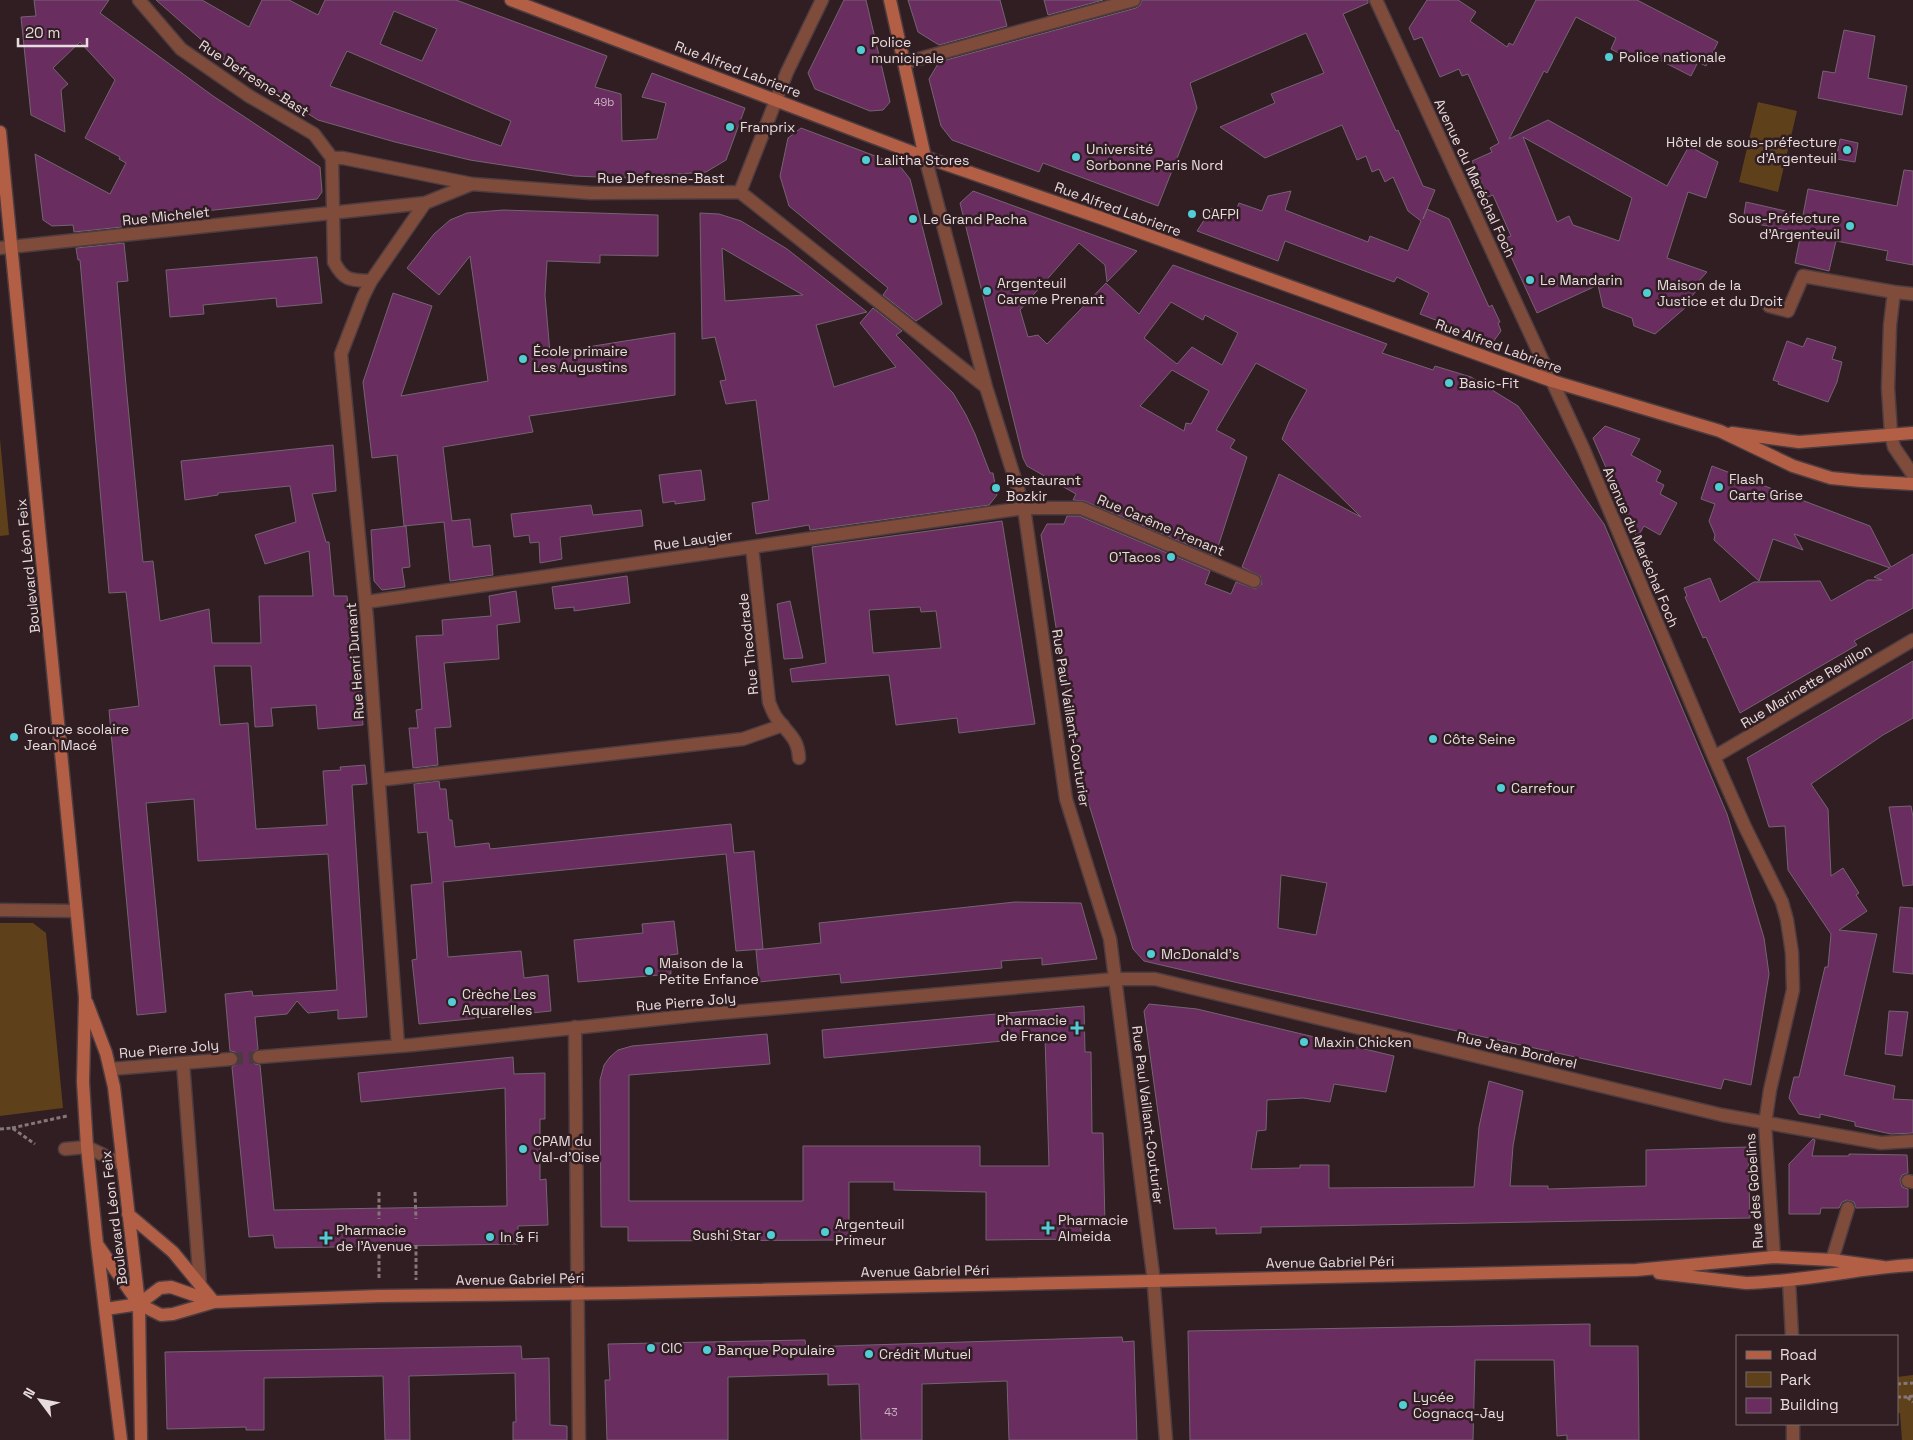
<svg xmlns="http://www.w3.org/2000/svg" width="1913" height="1440" viewBox="0 0 1913 1440" font-family="'Space Grotesk',sans-serif">
<rect width="100%" height="100%" fill="#301e22"/>
<path fill="#5e401a" d="M1758,102L1797,111L1778,192L1739,182Z
M0,439L9,535L0,536Z
M0,923H33L46,933L63,1108L0,1116Z
M1913,1375V1440H1902L1900,1413H1897V1377Z"/>
<path fill="#692d60" stroke="#746471" fill-rule="evenodd" d="M34,0H109L100,13L213,96L320,167L322,192L317,199L121,220L122,227L74,232L73,225L52,226L43,220L35,154L110,194L126,163L119,159L120,157L85,138L115,80L80,42L53,68L68,84L61,90L65,132L31,115L21,17L36,16Z
M156,0H202L249,27L262,0H289L318,15L325,0H456L607,56L595,87L621,94L622,141L657,139L666,103L642,97L652,73L745,108L726,160L706,172L622,178L574,176L470,160L395,142L318,120L229,64ZM394,11L437,29L422,61L380,44ZM347,51L511,121L501,146L330,86Z
M844,0H866L890,102L883,110L870,111L815,89L808,73Z
M908,0H1000L1007,26L939,45L918,32Z
M1044,0H1103L1048,15Z
M1142,0H1368V3L1343,14L1396,131L1398,130L1423,186L1435,190L1423,219L1427,209L1449,219L1489,307L1492,305L1500,322L1498,323L1501,331L1493,342L1420,314L1429,293L1397,277L1394,282L1285,241L1278,261L1197,231L1212,208L1234,216L1239,203L1262,211L1268,196L1291,191L1285,210L1368,242L1370,236L1408,251L1421,221L1408,211L1393,177L1385,182L1379,169L1372,172L1366,156L1357,160L1342,125L1265,158L1220,127L1275,103L1271,94L1324,73L1306,33L1190,83L1197,108L1158,206L1043,163L1039,172L952,140L941,126L929,79L939,62L1136,8L1140,5Z
M1427,0H1458L1476,12L1470,21L1507,47L1509,43L1513,45L1536,0H1637L1718,42L1706,66L1698,62L1691,76L1640,50L1634,61L1611,49L1616,38L1576,17L1547,73L1544,71L1509,139L1548,120L1667,186L1689,146L1718,162L1706,198L1688,192L1667,258L1707,272L1696,284L1698,289L1691,297L1693,301L1655,334L1634,326L1632,318L1603,307L1598,285L1537,313L1503,239L1511,236L1493,195L1488,197L1472,161L1492,152L1490,148L1499,143L1468,74L1462,76L1459,69L1440,77L1422,37L1414,40L1409,28ZM1523,137L1632,198L1619,241L1573,225L1569,216L1557,222Z
M1844,30L1875,36L1868,78L1907,86L1902,115L1818,98L1823,71L1835,73Z
M801,128L899,165L910,179L942,304L916,321L883,295L888,288L789,206L780,176L788,138Z
M1840,139L1858,143L1855,162L1836,159Z
M1904,170L1913,171V265L1886,260L1888,251L1836,241L1829,271L1795,263L1801,233L1743,221L1746,202L1803,215L1808,189L1897,206Z
M973,191L1137,251L1107,282L1105,265L1079,243L1020,310L1028,337L1038,335L1047,344L1106,283L1139,314L1173,265L1387,344L1382,353L1433,370L1435,366L1471,377L1518,406L1604,524L1727,814L1764,938L1769,974L1751,1085L1724,1079L1721,1089L1243,984L1144,961L1133,949L1080,775L1041,535L1047,524H1064L1067,516H1079L1210,571L1205,584L1231,594L1236,582L1255,589L1262,584L1260,576L1242,567L1279,474L1361,517L1282,439L1289,422L1307,390L1256,363L1216,430L1235,440L1230,448L1247,457L1215,556L1084,501L1073,500L1076,494L1027,466L1023,458L960,203ZM1171,302L1203,320L1205,315L1238,333L1222,365L1192,347L1177,364L1144,338ZM1172,370L1209,391L1191,424L1186,423L1184,431L1140,406ZM1281,875L1327,883L1316,935L1278,928Z
M503,210L658,215V256L600,255V263L547,261L545,295L550,353L675,333V395L529,416L533,432L443,447L452,521L470,519L473,547L490,545L493,575L450,581L444,522L404,526L397,455L372,458L363,382L393,293L432,306L401,396L488,381L470,256L439,295L407,268L434,234L450,220L467,213Z
M700,213L719,214L741,221L787,249L867,312L816,325L834,387L896,367L860,323L873,308L902,331L896,335L953,393L966,415L975,434L990,473H993L997,495L989,505L810,530L809,525L756,534L752,503L769,500L756,400L726,404L720,381L726,380L715,337L702,339ZM722,248L803,295L725,301Z
M124,243L128,281L117,282L126,385L143,562L153,561L160,621L209,609L212,643H261L259,596H313L309,551L265,564L255,535L296,522L290,486L218,493V495L185,500L181,461L333,445L336,491L312,494L326,542H329L334,596H347L354,676H359L363,725L318,729L316,705L271,708L273,726L255,727L251,666H214L220,725L248,723L256,829L327,825L323,771L341,770L340,767L365,765L367,784L352,785L367,1017L338,1019V1010L308,1013L297,1001L287,1014L255,1017L258,1049L252,1053L251,1058L255,1064L260,1065L274,1210L507,1206L505,1088L361,1102L358,1073L513,1057L514,1074L545,1073V1119H540V1180L546,1179L548,1225L518,1226V1244L275,1248L273,1235L249,1237L232,1067L238,1063L239,1058L235,1052L230,1051L225,994L252,991L253,996L337,990L328,854L198,861L194,799L146,803L166,1012L137,1015L109,710L139,706L126,592L109,593L80,260H78L76,248Z
M317,257L322,303L277,307L276,298L203,305L204,314L170,317L166,270Z
M1807,338L1836,347L1832,359L1842,362L1837,382L1828,402L1778,384L1779,382L1773,380L1787,341L1803,347Z
M1605,426L1640,439L1631,455L1661,471L1656,481L1664,485L1660,494L1677,503L1660,535L1644,526L1637,538L1593,438Z
M1712,466L1870,526L1891,567L1913,554V608L1854,641L1857,645L1740,713L1706,637L1703,638L1685,597L1687,596L1684,588L1710,578L1720,602L1754,582L1820,581L1831,601L1868,580H1882L1874,577L1890,568L1794,534L1803,550L1773,539L1759,581L1714,540L1715,535L1709,521L1715,504L1701,499Z
M701,470L705,500L675,504V501L663,503L659,475Z
M591,505L593,515L641,510L643,526L560,537L562,559L540,563L539,542L530,543L529,535L514,537L511,514Z
M1002,521L1035,724L959,733L957,718L896,725L889,675L792,682L790,669L826,663L812,547ZM920,607L921,612L936,611L941,648L873,653L869,610Z
M406,526L410,567L402,568L405,587L382,590L374,581L371,530Z
M627,576L630,603L574,611V607L555,609L552,587Z
M516,591L520,622L497,625L499,659L444,663L451,727L435,728L438,765L413,768L409,728H418L416,710L422,709L416,636L443,635L442,620L491,616L489,596Z
M790,601L803,658L784,659L777,604Z
M1913,661V718L1883,735L1811,784L1828,809L1831,876L1843,868L1859,893L1856,895L1867,911L1839,930L1877,934L1844,1075L1895,1086L1893,1099L1913,1100V1133L1891,1134L1855,1126V1122L1820,1114V1118L1799,1114L1789,1098L1794,1077H1799L1825,967H1828L1831,934L1788,870L1785,826L1769,827L1747,758Z
M439,781L440,789H446L449,820H452L455,847L489,843L490,849L731,824L734,853L754,851L763,949L736,951L726,854L443,882L448,957L521,951L524,978L548,975L551,1011L419,1024L412,960L417,959L411,885L432,883L427,832L418,833L414,784Z
M1911,806L1913,817V885L1903,886L1889,807Z
M1015,902L1081,903L1097,959L1042,965V958L1001,961L1002,968L841,983L840,974L759,982L756,950L821,943L819,923Z
M1900,907L1913,908V974L1893,972Z
M674,921L678,954L670,955L671,974L578,982L574,940L643,933L642,924Z
M1149,1004L1197,1009L1394,1056L1386,1092L1334,1084L1330,1102L1303,1098L1267,1100L1266,1130L1257,1131L1251,1169L1300,1168V1165H1329V1188L1474,1187L1479,1127L1489,1081L1523,1091L1513,1146L1510,1186H1548V1189L1646,1186V1150L1748,1147L1750,1218L1261,1227V1233L1216,1234V1228L1174,1229L1144,1011Z
M1084,1006L1085,1052H1091L1092,1133H1103L1105,1225H1081V1239L986,1240V1192L894,1190V1182H849V1240L628,1241V1227H601L600,1080L604,1065L610,1057L618,1050L632,1046L767,1034L770,1064L629,1075V1201H803V1146H980V1166H1049L1045,1037L824,1058L822,1030Z
M1889,1011L1908,1012L1902,1056L1885,1054Z
M1813,1139L1815,1140L1812,1156H1849V1154L1907,1155L1908,1173L1902,1175L1900,1180L1902,1187L1908,1189V1207L1856,1208L1854,1202L1847,1200L1842,1202L1839,1208H1821L1820,1214H1789V1164Z
M1590,1324V1346H1638L1639,1440H1567V1435L1557,1436L1554,1360H1475L1473,1440H1190L1188,1331Z
M1122,1337L1123,1342L1134,1341L1137,1440H1009L1007,1381L922,1384V1440H861L859,1384L828,1385V1374L728,1377V1440H607L605,1380H610L608,1344L805,1340L806,1347Z
M521,1346L522,1359L549,1358L550,1425L567,1426V1440H513V1422H516L515,1373L409,1376L410,1440H385L383,1376L264,1378V1430H246V1427L167,1429L165,1352Z"/>
<g fill="none" stroke-linecap="round" stroke-linejoin="round">
<path stroke="#4b3a3e" stroke-width="12" stroke-dasharray="12 6" stroke-linecap="butt" d="M231,1059L259,1057"/>
<defs>
<path id="lane" d="M1913,294L1894,292L1890,325L1888,388L1891,434L1894,447L1913,475
M1769,306L1788,311L1803,276L1894,292
M379,780L743,739L783,725
M183,1063L200,1285
M65,1149L87,1147L122,1164
M1908,1181L1913,1182
M1832,1260L1848,1208"/>
<path id="street" d="M139,0L181,49L249,96L314,134L332,158L334,262C344,281 350,280 371,281
M1376,0L1583,448L1714,757L1745,827L1782,902L1787,920L1792,953L1793,990L1770,1090L1765,1124L1774,1257
M904,63L1134,0
M925,157L986,387L1024,508L1066,799L1110,939L1153,1274L1166,1440
M332,158H343L472,184L591,193L740,192L986,387
M740,192L787,72L822,0
M0,248L425,203L472,184
M752,547L769,702C771,707 773,713 776,717C787,733 798,737 799,758
M366,602L1024,508H1081L1254,581
M1714,757L1913,640
M0,910L76,911
M575,1027L579,1440
M398,1046L367,619L341,354L363,297L371,281L425,203
M259,1057L412,1045L697,1015L1115,979H1155L1722,1115L1881,1143L1913,1141
M111,1069L231,1059
M1789,1281L1792,1336
M1793,1424V1440"/>
<path id="secondary" d="M511,0L925,157L1101,218L1552,381L1720,431L1793,466L1831,478L1861,481L1913,484
M890,0L925,157
M0,132L85,997L83,1082L87,1147L97,1244L121,1440
M1732,433L1799,442L1913,433
M87,1003L106,1053L114,1087L139,1304L141,1440
M128,1214L173,1252L214,1302
M97,1244L139,1304L161,1315L173,1314L214,1302L379,1296L623,1293L1636,1270L1774,1257L1832,1260L1883,1267
M1659,1273L1746,1283C1803,1282 1857,1268 1913,1265
M106,1309L139,1304L160,1288L171,1287L214,1302"/>
</defs>
<use href="#lane" stroke="#4d3c40" stroke-width="15"/>
<use href="#street" stroke="#4d3c40" stroke-width="15"/>
<use href="#secondary" stroke="#4d3c40" stroke-width="15"/>
<path stroke="#857679" stroke-width="3" stroke-dasharray="4 2.5" stroke-linecap="butt" d="M12,1128L67,1116
M0,1129L12,1128L35,1144
M379,1192V1219
M415,1192L416,1219
M416,1245V1280
M379,1278V1246
M1897,1384L1913,1383
M1913,1396L1907,1397L1913,1402
M1897,1397H1907"/>
<use href="#lane" stroke="#7f4b3b" stroke-width="12"/>
<use href="#street" stroke="#7f4b3b" stroke-width="12"/>
<use href="#secondary" stroke="#b25f45" stroke-width="12"/>
</g>
<g fill="#52ccd5" stroke="#301e22" stroke-width="2">
<circle cx="861" cy="50" r="5"/>
<circle cx="1609" cy="57" r="5"/>
<circle cx="730" cy="127" r="5"/>
<circle cx="1847" cy="150" r="5"/>
<circle cx="1076" cy="157" r="5"/>
<circle cx="866" cy="160" r="5"/>
<circle cx="1192" cy="214" r="5"/>
<circle cx="913" cy="219" r="5"/>
<circle cx="1850" cy="226" r="5"/>
<circle cx="1530" cy="280" r="5"/>
<circle cx="987" cy="291" r="5"/>
<circle cx="1647" cy="293" r="5"/>
<circle cx="523" cy="359" r="5"/>
<circle cx="1449" cy="383" r="5"/>
<circle cx="1719" cy="487" r="5"/>
<circle cx="996" cy="488" r="5"/>
<circle cx="1171" cy="557" r="5"/>
<circle cx="14" cy="737" r="5"/>
<circle cx="1433" cy="739" r="5"/>
<circle cx="1501" cy="788" r="5"/>
<circle cx="1151" cy="954" r="5"/>
<circle cx="649" cy="971" r="5"/>
<circle cx="452" cy="1002" r="5"/>
<path d="M1074.5 1020.5h5v5h5v5h-5v5h-5v-5h-5v-5h5z"/>
<circle cx="1304" cy="1042" r="5"/>
<circle cx="523" cy="1149" r="5"/>
<path d="M1045.5 1220.5h5v5h5v5h-5v5h-5v-5h-5v-5h5z"/>
<circle cx="825" cy="1232" r="5"/>
<circle cx="771" cy="1235" r="5"/>
<circle cx="490" cy="1237" r="5"/>
<path d="M323.5 1230.5h5v5h5v5h-5v5h-5v-5h-5v-5h5z"/>
<circle cx="651" cy="1348" r="5"/>
<circle cx="707" cy="1350" r="5"/>
<circle cx="869" cy="1354" r="5"/>
<circle cx="1403" cy="1405" r="5"/>
</g>
<g text-anchor="middle" dominant-baseline="central" stroke-width="5" stroke-linejoin="round" paint-order="stroke">
<g font-size="11" fill="#c8b0be">
<text x="604" y="102">49b</text>
<text x="891" y="1412">43</text>
</g>
<g font-size="14" fill="#e7dbdd" stroke="#301e22" text-anchor="start">
<text x="871" y="42">Police<tspan x="871" dy="16">municipale</tspan></text>
<text x="1619" y="57">Police nationale</text>
<text x="740" y="127">Franprix</text>
<text x="1837" y="142" text-anchor="end">Hôtel de sous-préfecture<tspan x="1837" dy="16">d'Argenteuil</tspan></text>
<text x="1086" y="149">Université<tspan x="1086" dy="16">Sorbonne Paris Nord</tspan></text>
<text x="876" y="160">Lalitha Stores</text>
<text x="1202" y="214">CAFPI</text>
<text x="1840" y="218" text-anchor="end">Sous-Préfecture<tspan x="1840" dy="16">d'Argenteuil</tspan></text>
<text x="923" y="219">Le Grand Pacha</text>
<text x="1540" y="280">Le Mandarin</text>
<text x="997" y="283">Argenteuil<tspan x="997" dy="16">Careme Prenant</tspan></text>
<text x="1657" y="285">Maison de la<tspan x="1657" dy="16">Justice et du Droit</tspan></text>
<text x="533" y="351">École primaire<tspan x="533" dy="16">Les Augustins</tspan></text>
<text x="1459" y="383">Basic-Fit</text>
<text x="1729" y="479">Flash<tspan x="1729" dy="16">Carte Grise</tspan></text>
<text x="1006" y="480">Restaurant<tspan x="1006" dy="16">Bozkir</tspan></text>
<text x="1161" y="557" text-anchor="end">O'Tacos</text>
<text x="24" y="729">Groupe scolaire<tspan x="24" dy="16">Jean Macé</tspan></text>
<text x="1443" y="739">Côte Seine</text>
<text x="1511" y="788">Carrefour</text>
<text x="1161" y="954">McDonald's</text>
<text x="659" y="963">Maison de la<tspan x="659" dy="16">Petite Enfance</tspan></text>
<text x="462" y="994">Crèche Les<tspan x="462" dy="16">Aquarelles</tspan></text>
<text x="1067" y="1020" text-anchor="end">Pharmacie<tspan x="1067" dy="16">de France</tspan></text>
<text x="1314" y="1042">Maxin Chicken</text>
<text x="533" y="1141">CPAM du<tspan x="533" dy="16">Val-d'Oise</tspan></text>
<text x="1058" y="1220">Pharmacie<tspan x="1058" dy="16">Almeida</tspan></text>
<text x="835" y="1224">Argenteuil<tspan x="835" dy="16">Primeur</tspan></text>
<text x="336" y="1230">Pharmacie<tspan x="336" dy="16">de l'Avenue</tspan></text>
<text x="761" y="1235" text-anchor="end">Sushi Star</text>
<text x="500" y="1237">In &amp; Fi</text>
<text x="661" y="1348">CIC</text>
<text x="717" y="1350">Banque Populaire</text>
<text x="879" y="1354">Crédit Mutuel</text>
<text x="1413" y="1397">Lycée<tspan x="1413" dy="16">Cognacq-Jay</tspan></text>
</g>
<g font-size="14" fill="#e7dbdd" stroke="#301e22">
<text transform="translate(738 69) rotate(21)">Rue Alfred Labrierre</text>
<text transform="translate(254 78) rotate(33)">Rue Defresne-Bast</text>
<text x="661" y="178">Rue Defresne-Bast</text>
<text transform="translate(1475 178) rotate(65)">Avenue du Maréchal Foch</text>
<text transform="translate(1118 209) rotate(20)">Rue Alfred Labrierre</text>
<text transform="translate(166 216) rotate(-6)">Rue Michelet</text>
<text transform="translate(1499 346) rotate(20)">Rue Alfred Labrierre</text>
<text transform="translate(1161 525) rotate(23)">Rue Carême Prenant</text>
<text transform="translate(693 540) rotate(-8)">Rue Laugier</text>
<text transform="translate(1641 547) rotate(67)">Avenue du Maréchal Foch</text>
<text transform="translate(28 566) rotate(-96)">Boulevard Léon Feix</text>
<text transform="translate(748 644) rotate(-96)">Rue Theodrade</text>
<text transform="translate(355 661) rotate(-94)">Rue Henri Dunant</text>
<text transform="translate(1806 686) rotate(-31)">Rue Marinette Revillon</text>
<text transform="translate(1071 718) rotate(81)">Rue Paul Vaillant-Couturier</text>
<text transform="translate(686 1002) rotate(-5)">Rue Pierre Joly</text>
<text transform="translate(169 1049) rotate(-5)">Rue Pierre Joly</text>
<text transform="translate(1517 1050) rotate(13)">Rue Jean Borderel</text>
<text transform="translate(1148 1115) rotate(83)">Rue Paul Vaillant-Couturier</text>
<text transform="translate(1754 1191) rotate(-94)">Rue des Gobelins</text>
<text transform="translate(114 1218) rotate(-97)">Boulevard Léon Feix</text>
<text transform="translate(1330 1262) rotate(-1)">Avenue Gabriel Péri</text>
<text transform="translate(925 1271) rotate(-1)">Avenue Gabriel Péri</text>
<text transform="translate(520 1279) rotate(-1)">Avenue Gabriel Péri</text>
</g>
</g>
<rect x="1736" y="1335" width="162" height="90" fill="#301e22" stroke="#796a6d"/>
<rect x="1746" y="1351" width="25" height="8" fill="#b25f45" stroke="#796a6d"/>
<text x="1780" y="1360" font-size="15" fill="#e7dbdd">Road</text>
<rect x="1746" y="1372" width="25" height="15" fill="#5e401a" stroke="#796a6d"/>
<text x="1780" y="1385" font-size="15" fill="#e7dbdd">Park</text>
<rect x="1746" y="1398" width="25" height="15" fill="#692d60" stroke="#796a6d"/>
<text x="1780" y="1410" font-size="15" fill="#e7dbdd">Building</text>
<g transform="translate(40 1400) rotate(302)" stroke="#301e22" stroke-width="4" paint-order="stroke">
<path d="M0-4L9 19L0 12L-9 19Z" fill="#e7dbdd"/>
<text y="-8" font-size="14" font-weight="bold" text-anchor="middle" fill="#e7dbdd">N</text>
</g>
<path d="M18 38v8h69v-8" fill="none" stroke="#e7dbdd" stroke-width="2.5"/>
<text x="25" y="38" font-size="15" fill="#e7dbdd" stroke="#301e22" stroke-width="4" paint-order="stroke">20 m</text>
</svg>
